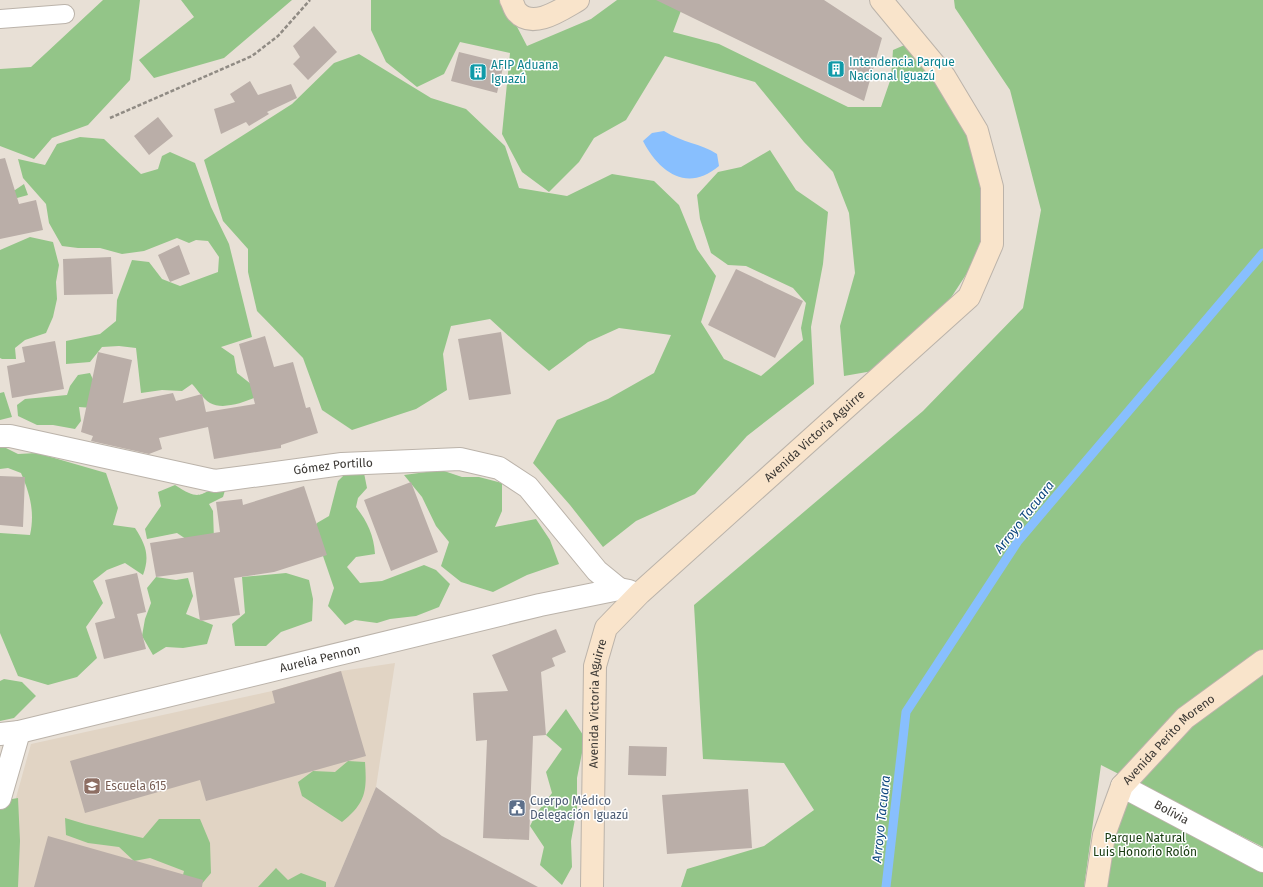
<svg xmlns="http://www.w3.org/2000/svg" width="1263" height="887" viewBox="0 0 1263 887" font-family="'Fira Sans',sans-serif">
<rect width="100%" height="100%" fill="#e8e0d6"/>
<path fill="#e1d4c4" d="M395,663L376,787L334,887H0V855L31,744L272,691L341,671Z"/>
<path fill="#93c588" d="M103,0H140L130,80L88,125L52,138L34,159L0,146V69L31,67Z
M181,0H292L224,58L154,78L139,60L194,17Z
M371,0H503L527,46L591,19L617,0H685L673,32L719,44L848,107H881L891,78L893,50L914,41L980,124L988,241L907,365L844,376L840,326L855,273L849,213L833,172L804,142L755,82L665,56L626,120L594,138L579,162L549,192L522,172L502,134L510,53L460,42L444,74L417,87L386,62L371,30Z
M954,0H1263V847L1101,765L1084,887H681L687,869L764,846L814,810L784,763L703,759L694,605L923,411L1023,308L1041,210L1010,90L955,8Z
M359,54L431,98L466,109L505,146L519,188L567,196L612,174L654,181L679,205L697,249L716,276L701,322L724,359L761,376L803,340L801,328L806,303L793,288L746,266L728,265L711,253L700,219L697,195L718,172L741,167L770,150L796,190L828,212L823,264L811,327L814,384L747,436L695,494L636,521L603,547L570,505L533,463L557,420L608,399L654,373L671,335L619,328L588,342L549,371L523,349L490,319L451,326L443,354L447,390L416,409L352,430L322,410L303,358L257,311L248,272V249L223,221L204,160L292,104L334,63Z
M80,137L104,139L141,174L158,169L162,156L170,152L195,163L211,207L229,244L252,337L221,347L234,356L237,373L256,388L270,390C256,398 226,412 210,403C203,399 197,389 192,384L182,391L162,390L141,393L136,348L119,346L102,347L90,362L66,364V341L100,334L116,321L117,300L132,260L149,262L162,279L180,286L218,272L219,257L208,241L196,240L189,243L177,238L144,251L122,254L100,248H78L62,246L49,223L46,204L23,178L18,159L45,165L57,144Z
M24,184L28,195L6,201L4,190H15Z
M30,237L53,242L59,265L56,282L57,299L53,317L46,333L25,340L15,348L16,359H2L0,358V250Z
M90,373L95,384L93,408L79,407L81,421L75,429L53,425H37L18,416L17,405L25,399L67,395L70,386L78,375Z
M4,392L12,417L0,420V393Z
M0,445L18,454L37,453L106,473L118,508L113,525L135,528C146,545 150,556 143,575L125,563L107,570L93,581L103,603L86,627L97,658L77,677L48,685L18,676L0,633V533L30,535C35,512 30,494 21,473L8,468L0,469Z
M441,470L462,477H479L502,483V511L495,527L536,519L550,540L559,564L527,575L493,592L461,582L441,566L449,542L436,526L422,497L404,475Z
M348,471L364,473L367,488L358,498L356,507C367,521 374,535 375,554L356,557L347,567L360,583L382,581L424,565L436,570L450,584L439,607L416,616L390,619L377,623L355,620L345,625L328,606L334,588L323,556L307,537L317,523L329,516L338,481Z
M175,485C205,505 198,489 226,487L223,497L209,504L213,511L214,540L189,541L177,533L147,539L145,529L161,506L158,492Z
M286,573L309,580L313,599L312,621L281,632L266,646H235L232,624L245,613L242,577Z
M156,577L176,580L188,578L193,596L186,614L213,625L207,644L183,648L166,647L153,655L142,636L145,619L151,603L147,588Z
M4,679L22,682L36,696L14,718L0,721V681Z
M566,709L585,738L577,778V808L571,841L572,867L562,885L540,865L544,847L530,826L536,814L552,793L546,772L562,749L546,735Z
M348,761L365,762C367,791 366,803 342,822L302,796L298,782L313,771L335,772Z
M1122,786L1263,861V887H1096Z
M18,798L20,841L18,887H0V801Z
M65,818L85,824L143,838L159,819H200L210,843L211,873L200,886L180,887L184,871L150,858L134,861L119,847L88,843L66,835Z
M276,868L288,880L301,873L326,882V887H258Z"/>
<path fill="#88bffe" d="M664,131C683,143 700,143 717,154L719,166C687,193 659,172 643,141L652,133Z"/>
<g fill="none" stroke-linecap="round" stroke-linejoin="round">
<path stroke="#88bffe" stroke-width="9" d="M886,887L906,712L1018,541L1263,253"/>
</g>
<path fill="#baaea8" d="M656,0H824L882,38L864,101Z
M314,26L337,52L308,80L293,64L300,57L293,46Z
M459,52L504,63L497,93L451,81Z
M250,81L258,95L291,84L297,98L267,112L269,114L249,126L246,122L221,134L214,109L235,102L230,94Z
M158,117L173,136L149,155L134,136Z
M5,158L19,204L36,200L43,230L0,239V159Z
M179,245L190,274L170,282L158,255Z
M111,257L113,294L64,295L63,259Z
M736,269L803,301L775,358L708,325Z
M501,332L511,394L469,400L458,339Z
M265,336L274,367L293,362L306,408L310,407L318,433L281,445V448L214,459L208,427L159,438L162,449L149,454L91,441L93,436L81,432L98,352L132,360L123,403L173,393L176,401L202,394L206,412L255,404L239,344Z
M55,341L64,389L12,398L7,366L25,362L22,347Z
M0,476L25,477L23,527L0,525Z
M411,482L438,552L391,571L364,500Z
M304,486L327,555L274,572L234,578L240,615L200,621L193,572L156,577L150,543L220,532L216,502L242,499L243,505Z
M137,573L146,612L137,614L146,649L104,659L95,623L115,618L105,580Z
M556,629L566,652L552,658L555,666L541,672L546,735L533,736L529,840L483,838L487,740L476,741L473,693L508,691L492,655Z
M341,671L366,756L206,801L200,780L85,813L70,761L275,703L272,691Z
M629,746L667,747L666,776L628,775Z
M376,787L442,836L538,887H334Z
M748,789L752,848L667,854L662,795Z
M48,836L203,880L202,887H34Z"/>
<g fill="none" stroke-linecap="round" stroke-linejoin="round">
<defs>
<path id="lane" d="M0,19L65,14"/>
<g id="street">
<path id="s1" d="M0,436H10L215,481L342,464L460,459L499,468L528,487L597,571L619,589"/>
<path id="s2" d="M0,734L19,732L540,605L619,589L629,591"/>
<path id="s3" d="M1122,786L1263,861"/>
<path d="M0,798L19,732"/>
</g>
<g id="secondary">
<path d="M511,0C513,3 514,9 517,12C533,30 562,9 578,0"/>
<path id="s4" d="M592,887L595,666L606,628L640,593L969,297L992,244V187L977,131L944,76L881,0"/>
<path id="s5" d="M1096,887L1104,835L1122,786L1185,718L1263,661"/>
</g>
</defs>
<use href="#lane" stroke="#bbb3aa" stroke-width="20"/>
<use href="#street" stroke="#bbb3aa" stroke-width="24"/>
<use href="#secondary" stroke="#bbb3aa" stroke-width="24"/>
<path stroke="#908b84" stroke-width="2.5" stroke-dasharray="4 2" stroke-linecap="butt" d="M110,118L252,56L278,36L310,0"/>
<use href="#lane" stroke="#fff" stroke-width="18"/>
<use href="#street" stroke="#fff" stroke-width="22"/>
<use href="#secondary" stroke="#f9e4cb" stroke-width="22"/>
</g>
<defs>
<symbol id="building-square" viewBox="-11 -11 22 22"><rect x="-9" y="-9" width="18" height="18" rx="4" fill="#0f9aa8" stroke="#fff"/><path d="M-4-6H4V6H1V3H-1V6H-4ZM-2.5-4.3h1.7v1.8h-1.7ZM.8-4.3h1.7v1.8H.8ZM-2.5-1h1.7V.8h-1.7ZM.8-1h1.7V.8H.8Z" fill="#fff"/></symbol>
<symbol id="school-square" viewBox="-11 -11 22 22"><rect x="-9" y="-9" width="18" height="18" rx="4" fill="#8d6e63" stroke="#fff"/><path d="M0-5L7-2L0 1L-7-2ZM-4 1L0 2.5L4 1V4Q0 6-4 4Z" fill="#fff"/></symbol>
<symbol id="civic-square" viewBox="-11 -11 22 22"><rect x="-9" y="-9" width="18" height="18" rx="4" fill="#5c6f8a" stroke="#fff"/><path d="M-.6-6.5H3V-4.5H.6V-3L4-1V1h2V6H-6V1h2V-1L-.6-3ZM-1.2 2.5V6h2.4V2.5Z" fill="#fff"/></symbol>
</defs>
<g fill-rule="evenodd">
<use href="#building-square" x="826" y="59" width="20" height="20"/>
<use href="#building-square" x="468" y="62" width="20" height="20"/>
<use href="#school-square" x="82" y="776" width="20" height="20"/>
<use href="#civic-square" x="507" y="798" width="20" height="20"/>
</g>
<g text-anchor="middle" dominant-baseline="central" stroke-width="3" stroke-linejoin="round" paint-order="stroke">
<g font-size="12" fill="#0d838f" stroke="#fff" text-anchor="start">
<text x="849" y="62">Intendencia Parque<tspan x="849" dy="14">Nacional Iguazú</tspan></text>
<text x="491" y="65">AFIP Aduana<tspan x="491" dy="14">Iguazú</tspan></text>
</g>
<g font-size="12" fill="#3c3935" stroke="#fff">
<text stroke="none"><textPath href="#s4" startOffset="544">Avenida Victoria Aguirre</textPath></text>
<text stroke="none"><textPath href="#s1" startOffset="339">Gómez Portillo</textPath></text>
<text stroke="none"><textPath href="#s2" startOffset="329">Aurelia Pennon</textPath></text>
<text stroke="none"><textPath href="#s4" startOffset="184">Avenida Victoria Aguirre</textPath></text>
<text stroke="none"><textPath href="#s5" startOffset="171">Avenida Perito Moreno</textPath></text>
<text stroke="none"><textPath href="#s3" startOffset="56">Bolívia</textPath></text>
</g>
<g font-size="12" fill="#785e54" stroke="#fff" text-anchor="start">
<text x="105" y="786">Escuela 615</text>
</g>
<g font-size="12" fill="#4e5e75" stroke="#fff" text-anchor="start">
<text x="530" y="801">Cuerpo Médico<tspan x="530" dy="14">Delegación Iguazú</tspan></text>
</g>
<g font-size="12" fill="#163a0e" stroke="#fff">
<text x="1145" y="838">Parque Natural<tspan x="1145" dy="14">Luis Honorio Rolón</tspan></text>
</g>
<g font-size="13" font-style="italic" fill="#0e487f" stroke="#fff">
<text transform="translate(1024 517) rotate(-52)">Arroyo Tacuara</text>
<text transform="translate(881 819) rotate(-84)">Arroyo Tacuara</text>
</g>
</g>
</svg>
